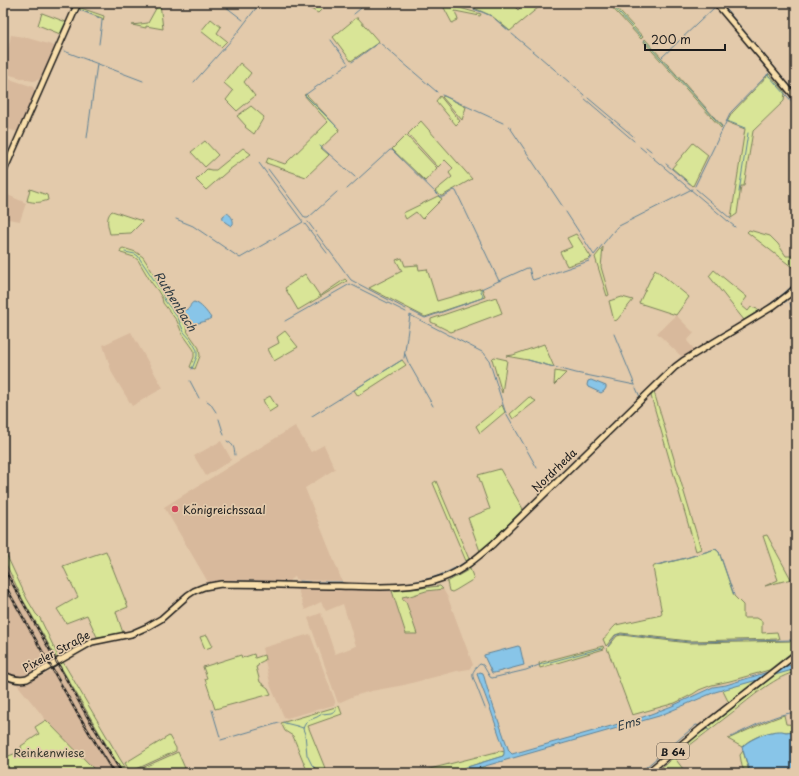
<svg xmlns="http://www.w3.org/2000/svg" width="799" height="776" viewBox="0 0 799 776" font-family="'Playpen Sans',sans-serif">
<rect width="100%" height="100%" fill="#e3caab"/>
<filter id="ink" filterUnits="userSpaceOnUse"><feTurbulence type="fractalNoise" baseFrequency=".025" numOctaves="2"/><feDisplacementMap in="SourceGraphic" scale="8" xChannelSelector="R" yChannelSelector="G"/><feConvolveMatrix kernelMatrix="1 2 1 2 8 2 1 2 1" color-interpolation-filters="sRGB"/></filter>
<g filter="url(#ink)">
<path fill="#d8b99c" d="M11,35L24,37L55,46L41,77L38,80L33,81L28,80L3,73V68H4Z
M3,77L31,86L34,88V94L18,132L3,128Z
M3,193L26,203L20,221L8,219L3,217Z
M676,315L694,333L687,341L695,350L683,358L657,333Z
M131,332L163,388L132,406L112,373L103,345Z
M295,426L311,452L324,445L335,469L305,488L342,581L297,580L295,577L291,579L289,581L228,580L208,582L164,507Z
M221,441L231,459V460L206,476L194,456Z
M3,557L23,600L56,658L34,670L27,675L18,678L7,674L3,668Z
M299,589L392,591L406,634H417L406,602L403,600L402,597L407,596L408,597L426,591L443,589L448,598L473,665L469,669L457,671L404,685L371,691L354,696L338,703L308,618L321,613L335,654L356,646L343,604L326,611L321,602L305,610L298,590Z
M310,634L335,701V703L334,705L287,718L284,717L271,687L262,648Z
M61,666L94,724L123,773H98L46,720L16,683L28,681L34,678H38Z"/>
<path fill="#d9e597" stroke="#7a805a" d="M159,3H160L163,29L146,26V28L132,25L148,23Z
M314,3H328L318,13L309,8Z
M442,3L481,14L480,16L455,11L458,20L452,23L442,4Z
M479,3H511L518,10L525,3H535L539,7L510,31L492,16L474,8Z
M608,3H612L643,37L641,39Z
M81,8L104,16L103,21L102,18L80,10Z
M42,13L66,22L60,34L38,25Z
M356,18H358L379,42L351,61L333,37Z
M211,19L221,27L217,33L227,41L221,47L201,31Z
M645,39L722,126L721,128L644,42Z
M240,63L251,73L244,82L255,96L237,111L226,100L233,91L224,83Z
M769,74L785,92L784,101L753,131L744,186H741L737,214L731,218L745,129L727,122L732,113Z
M306,94L339,129L338,132L321,148L329,155L306,177L266,163L268,158L285,164L328,122L304,95Z
M440,96L460,121L456,125L436,101Z
M444,96L466,107L462,120L442,97Z
M251,106L264,117L254,134L245,127L246,126L237,116Z
M421,121L472,179L442,196H441L435,191L452,177L449,173L453,168L445,160L438,167L408,134Z
M406,135L437,168L425,181L392,149Z
M205,141L218,155L205,167L191,152Z
M693,143L708,155L693,186L672,168Z
M243,148L251,154L229,170L206,190L196,180L207,169L211,170H216Z
M30,189L47,195L48,200C40,203 35,203 27,201Z
M438,196L442,199L422,219L416,212L406,219L403,213Z
M112,211L142,221V222L131,233L110,234C108,226 105,217 112,211Z
M749,230L770,236L778,244L786,256H796V266L792,267L747,232Z
M576,234L591,257L589,259L567,266L560,252L572,247L567,238Z
M603,247L601,267L609,295L607,296L595,257Z
M123,248L136,252L143,257L162,287L167,296L168,301L175,309L177,310L188,330L187,331L199,348L200,356L195,369L190,367L194,357V350L182,333L177,321L163,303L162,298L158,291L151,282L138,260L134,257L121,253L120,252L121,249Z
M402,258L405,266L418,265L419,270L427,269L437,301L482,288L485,297L425,317L369,288L402,271L396,260Z
M655,269L689,297L676,315L639,303Z
M714,270L747,297L741,305L748,311L751,307L760,310L744,320L709,276Z
M305,274L320,296L345,279L347,281L298,310L285,288Z
M496,297L502,313L451,332L431,322V319Z
M622,297L633,300L617,320L614,321L609,301Z
M285,331L298,347L274,361L268,349L279,343L277,337Z
M544,344L554,367L528,360L506,356L513,355Z
M494,357L507,360L502,393L492,359Z
M402,360L406,365L358,396L354,390Z
M555,371L566,373L554,385Z
M654,392L701,549L696,551L651,396Z
M270,396L277,407L269,412L263,400Z
M529,397L536,401L513,419L510,414Z
M502,405L505,412L480,433L476,426Z
M500,469L523,509L484,548L480,551L468,518L490,509L478,475Z
M436,481L469,559L466,561L433,483Z
M767,535L791,579L765,586L778,580L763,536Z
M715,549L719,552L734,596L743,605V618H757L762,621V633L777,632L779,639L689,641L621,633L615,635L607,645L606,646L603,639C610,634 610,630 616,625L661,615L662,613C659,598 656,583 653,568L654,566L686,558Z
M3,550L7,556L27,599L36,614L40,618L59,658L57,659L23,600L6,564V561L3,557Z
M106,551L128,607L116,612L123,633L97,637L87,615L66,623L57,609L78,597L63,566Z
M470,569L474,579L456,590L452,592L449,591L447,582Z
M440,586L443,589L426,591L407,597V596L402,597L403,600L406,602L417,634H406L392,591Z
M207,635L212,645L211,647L205,649L200,637Z
M621,635L689,643L796,641V649L769,670L730,681L712,685L699,690L693,694L675,703L632,715L607,648L608,647L617,636Z
M603,646L604,649L540,668L539,663Z
M254,654L255,658L264,655L265,660L259,663L258,666L256,667L260,682L268,688L271,694L215,709L205,679L207,678L203,667L241,655L242,658Z
M63,662L120,759L129,773H123L59,664Z
M796,669V672C778,675 753,696 738,708C717,724 696,741 674,757L686,773H655L674,757V754L703,731H704L709,727V726L713,723L778,673Z
M759,679L731,702L728,701L722,689Z
M339,706L342,714L308,726L327,773H308L293,736L285,731L281,723Z
M784,715L786,724L796,725V732L795,731C792,731 788,732 786,732C781,732 777,731 773,732C764,733 747,740 742,747L728,739L768,721Z
M46,720L93,768L98,773H3V758L22,751L21,746L39,734L35,727Z
M169,736L176,748V751L130,772L125,763Z
M500,751L505,752L503,756L464,768L452,773H414Z
M743,751L749,771L750,773H745L742,766L740,755Z
M178,752L187,773H132L133,772Z
M485,766L486,770L475,773H461Z"/>
<path fill="#88c5e8" stroke="#5d8196" d="M227,213C231,215 234,220 233,224L231,226C227,223 221,221 223,216Z
M194,302C201,304 207,312 211,318C205,323 197,322 190,326L181,312L182,310C194,309 187,305 194,302Z
M591,380L606,386V388L604,391L601,393L588,387L587,385L588,381Z
M518,646L520,647L524,665L494,673H492L484,656V655Z
M796,664V669L715,692L659,716L461,773H452L464,768L503,756L504,754V749L491,711L477,674L480,672L483,673L488,691L509,751L512,754L643,717L672,706L713,687L726,685L787,666Z
M782,731L786,732L795,731L796,732V773H750L742,747C747,741 764,733 772,732C775,731 778,731 782,731Z"/>
<g fill="none" stroke-linecap="round" stroke-linejoin="round">
<path stroke="#5d8196" stroke-width="1" d="M221,3L243,20
M298,3L302,5
M478,3L473,9L482,12L491,16
M610,3L641,37
M721,3L796,93
M74,4V3
M65,5L73,8
M80,10L102,19V21L99,44
M354,14L367,3
M495,19L509,31
M512,34L530,49
M331,40L347,62
M644,40L722,127
M64,51L143,81
M532,51L538,56
M540,57L569,82
M661,58L715,7
M352,62L378,43H380L437,92
M767,75L769,76L796,106
M194,82L234,37L260,3
M571,84L584,95
M442,95L503,123
M584,98L634,141
M588,98L633,136
M727,121L745,128
M509,126L563,207
M337,127L305,95L348,64
M87,138L97,64
M320,146L355,177
M640,147L735,227
M646,147L651,151
M666,164L690,184
M268,169L305,218H308L337,192
M695,186L731,112L769,73
M347,189L390,150H392L440,197H443L454,190L456,191L499,281
M696,189L731,219
M739,192L748,133
M566,212L594,255L617,227L692,189
M176,219L193,226L240,258L303,222L259,163
M308,222L351,280L406,309
M305,224L327,253
M125,252L135,254L138,256L162,292L165,301L178,318L184,332L191,340L197,350V356L192,369
M790,303L796,323
M776,307L787,301
M763,309L778,298L796,283
M411,311L425,318L482,298L483,296L481,291V289L527,268H529L532,279L533,280L589,261L592,257
M285,321L350,284L406,312
M614,334L635,385
M696,350L758,312H760
M405,354L408,362L433,406
M404,358L410,315L484,353L489,360L505,411L537,468
M528,360L576,373L635,385
M190,381L199,398
M643,394L673,365L691,353
M207,401L210,403L216,412
M796,407L795,410L796,415
M312,416L402,360
M219,419L224,435
M611,425L640,397L636,388
M227,441C234,445 234,447 235,455
M552,483L589,447
M541,494L546,489
M508,526L524,511
M656,565L686,558L716,549L719,552L734,595
M450,579L469,568L482,557
M230,581L286,582
M299,581L310,582
M318,582H342L343,583
M407,583C418,581 430,579 440,575C453,570 464,563 476,555
M190,590L208,583L224,581
M608,646L616,635L621,634L689,642L796,640
M485,708L473,677C472,672 475,668 480,664L483,665L490,677L492,678L526,670L539,665L602,648
M212,710L220,737
M283,722L285,723L297,726L303,728
M705,728L709,730
M731,737C746,730 780,711 796,713
M221,740L279,723
M488,769L489,773
M320,773L312,765L307,755L305,734L303,729L304,726L307,721L317,717L322,714L331,713L335,711L336,709
M639,773L696,725L701,726"/>
<defs>
<path id="major" d="M716,3L796,98
M3,173L78,3
M3,674C11,679 18,681 27,679L92,642L131,634L147,627L161,619L188,595L194,591L204,587L221,584C261,584 300,586 340,586C373,587 412,590 443,578C462,571 478,557 493,544L675,367L683,361L772,307L788,295L796,287
M647,773L700,729L796,654"/>
</defs>
<use href="#major" stroke="#1c1c1c" stroke-width="8"/>
<use href="#major" stroke="#f8deab" stroke-width="5"/>
<defs>
<path id="rail" d="M3,567L86,714L122,773
M3,582L76,711L114,773"/>
</defs>
<use href="#rail" stroke="#1c1c1c" stroke-width="2.5"/>
<use href="#rail" stroke="#e3caab" stroke-width="1" stroke-dasharray="3" stroke-linecap="butt"/>
</g>
</g>
<circle fill="#d1495b" stroke="#e3caab" stroke-width="1.5" cx="175" cy="509" r="4"/>
<g text-anchor="middle" dominant-baseline="central" stroke-width="3.5" stroke-linejoin="round" paint-order="stroke">
<rect fill="#e3caab" stroke="#585047" stroke-width="1" x="657" y="743" width="32" height="16" rx="3"/>
<g font-size="10" font-weight="bold" fill="#1c1c1c">
<text x="673" y="751">B 64</text>
</g>
<g font-size="11" fill="#1c1c1c" stroke="#e3caab">
<text transform="translate(554 470) rotate(-44)">Nordrheda</text>
<text transform="translate(56 651) rotate(-28)">Pixeler Straße</text>
</g>
<g font-size="11" fill="#1c1c1c" stroke="#e3caab" text-anchor="start">
<text x="183" y="509">Königreichssaal</text>
</g>
<g font-size="11" fill="#383a2e" stroke="#e3caab">
<text x="49" y="752">Reinkenwiese</text>
</g>
<g font-size="12" font-style="italic" fill="#323e45" stroke="#e3caab">
<text transform="translate(176 301) rotate(58)">Ruthenbach</text>
<text transform="translate(628 723) rotate(-16)">Ems</text>
</g>
</g>
<rect width="799" height="776" fill="none" stroke="#e3caab" stroke-width="16"/>
<rect x="8" y="8" width="783" height="760" fill="none" stroke="#1c1c1c" stroke-width="1.5" filter="url(#ink)"/>
<path d="M645 44v6h80v-6" fill="none" stroke="#1c1c1c" stroke-width="2"/>
<text x="651" y="44" font-size="12" fill="#1c1c1c" stroke="#e3caab" stroke-width="3" paint-order="stroke">200 m</text>
</svg>
